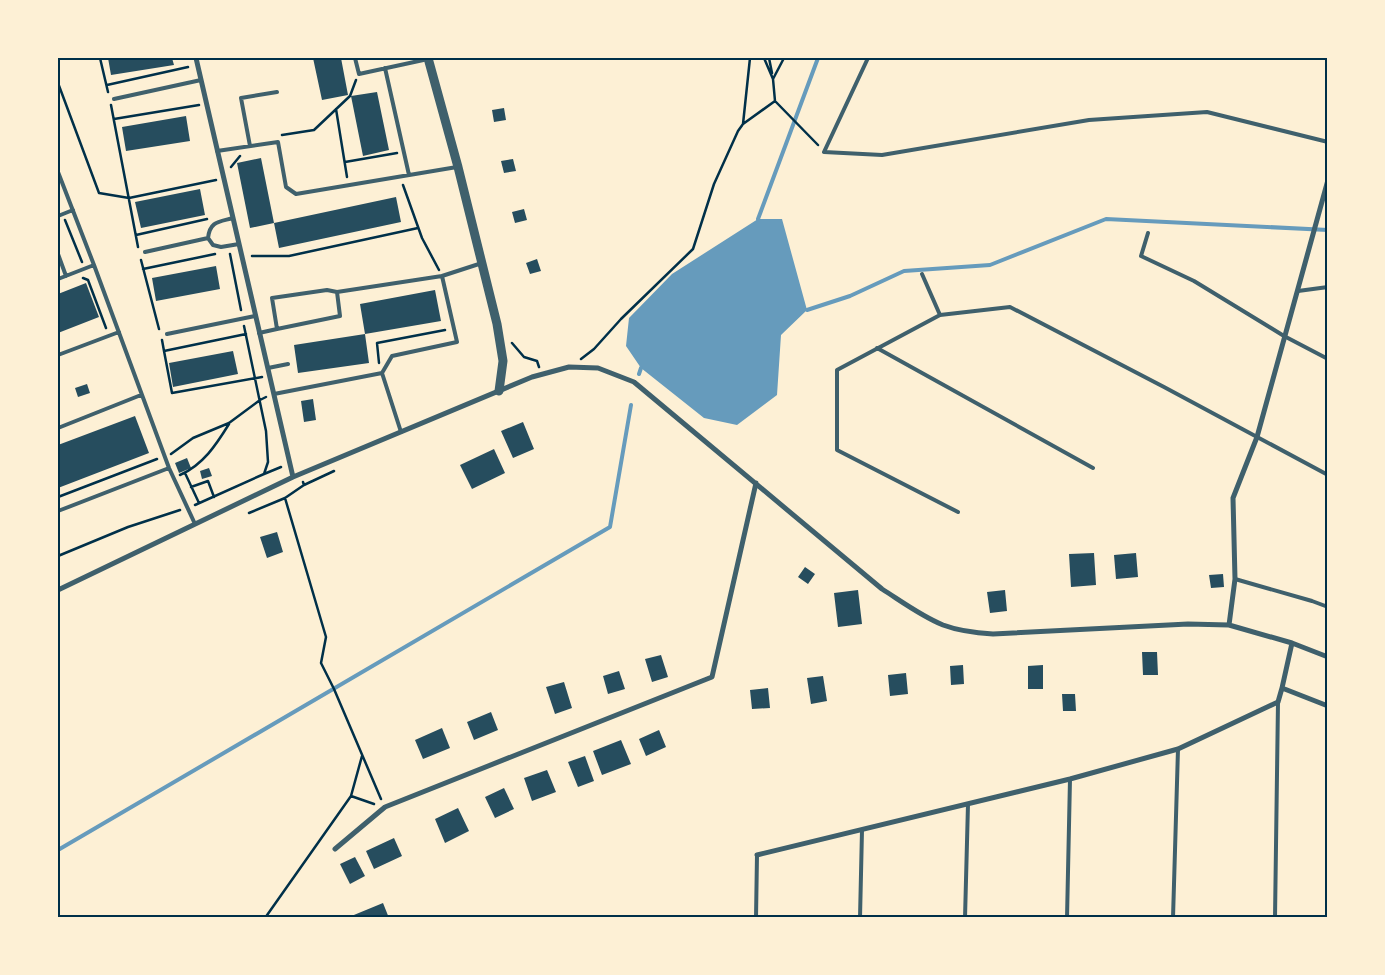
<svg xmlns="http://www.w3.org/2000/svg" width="1385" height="975" viewBox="0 0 1385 975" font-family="Commissioner,sans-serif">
<rect width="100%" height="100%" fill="#fdf0d5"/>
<path fill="#669bbc" d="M758,219H782L807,310L781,335L777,395L737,425L704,418L641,368L626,346L629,318L672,274Z"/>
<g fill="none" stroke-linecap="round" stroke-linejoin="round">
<path stroke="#669bbc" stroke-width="4" d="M758,219L818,58
M807,310L850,296L904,271L990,265L1106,219L1328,230
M639,374L641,368
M58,850L610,527L631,405"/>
</g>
<path fill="#264d5e" d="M108,58H172L174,65L111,75Z
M313,58H341L348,95L322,100Z
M377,92L389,150L363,156L351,96Z
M504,108L506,120L494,122L492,110Z
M186,116L190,141L126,151L122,127Z
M261,158L274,223L250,228L237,163Z
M513,159L516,171L504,173L501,161Z
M200,189L205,215L141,228L135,202Z
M396,197L401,222L279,248L274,223Z
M524,209L527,220L515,223L512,212Z
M537,259L541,271L530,274L526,263Z
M216,266L220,289L156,301L152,278Z
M86,283L99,317L58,333V294Z
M435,290L441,321L365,334L360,304Z
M365,334L369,363L298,373L294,345Z
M233,351L238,374L173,387L169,363Z
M87,384L90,393L78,397L75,388Z
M313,399L316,420L304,422L301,401Z
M135,416L149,453L58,488V445Z
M523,422L534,449L513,458L501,431Z
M494,449L505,473L472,489L460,465Z
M187,458L191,468L179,473L175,463Z
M209,468L212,476L202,479L200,471Z
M277,532L283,552L267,558L260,537Z
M1094,553L1096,585L1071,587L1069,554Z
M1136,553L1138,577L1116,579L1114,555Z
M805,567L815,574L808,584L798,577Z
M1223,574L1224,587L1211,588L1209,575Z
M858,590L862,624L838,627L834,593Z
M1005,590L1007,611L990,613L987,592Z
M1142,652H1157L1158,675H1143Z
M661,655L668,677L652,682L645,659Z
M963,665L964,684L951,685L950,666Z
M1043,665V689H1028V666Z
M619,671L625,689L608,694L603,676Z
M906,673L908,694L890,696L888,675Z
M823,676L827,701L811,704L807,678Z
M564,682L572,708L555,714L546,687Z
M768,688L770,708L752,709L750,690Z
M1062,694H1075L1076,711H1063Z
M491,712L498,730L474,740L467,722Z
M442,728L450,748L423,759L415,740Z
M659,730L666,747L646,756L639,739Z
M621,740L631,764L602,775L593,751Z
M585,756L594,781L578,787L568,762Z
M547,770L556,792L532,801L524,778Z
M504,788L514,809L495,818L485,797Z
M458,808L469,831L445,843L435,819Z
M394,838L402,856L374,869L366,851Z
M355,857L365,876L350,884L340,864Z
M383,903L389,918H349V917Z"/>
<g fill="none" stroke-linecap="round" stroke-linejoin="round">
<path stroke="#003049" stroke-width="2.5" d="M100,58L108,92
M764,58L773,79
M769,58L772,73
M58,83L99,193L129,198L216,180
M107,85L188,67
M775,101L818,145
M111,105L138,247
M336,109L347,177
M114,119L199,105
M743,124L750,58
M282,135L314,130L350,96L356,80
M345,162L397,153
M231,167L240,156
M403,185L422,238L439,270
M65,220L82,262
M136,235L207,219
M230,254L241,310
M252,256H289L418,228
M141,260L159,329
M143,269L215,254
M83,278L88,280L106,328
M162,340L164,351L246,334
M512,343L524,357L537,361L539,367
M164,351L172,393L262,377
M581,359L594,349L621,319L693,249L714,184L738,131L743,124L775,101L773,79L784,58
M379,363L377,343L445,330
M171,454L193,438L229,423L260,400L266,397
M185,473L199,503
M264,474L281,467
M180,475C203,465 216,445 229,424
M303,482L304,485L334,471
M191,487L208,481L214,497
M58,497L157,459
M285,498L326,637L321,663L334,689L381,799
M195,505L264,474L268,462L266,431L244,326
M249,513L285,498L304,485
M58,556L128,527L180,510
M351,796L374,804
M265,918L351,796L362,756"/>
<path stroke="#3f606c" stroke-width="4" d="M355,58L359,74L428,59
M868,58L824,152L882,155L1089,120L1207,112L1328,142
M385,68L409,175
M114,99L201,80
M250,146L241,98L277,92
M217,151L278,142L286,187L296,194L457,167
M58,172L94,265
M58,216L73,210
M233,218C219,222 210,221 208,238L213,245L221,247L239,244
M1148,233L1141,256L1194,281L1284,336L1328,359
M145,252L208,238
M58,254L66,276
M922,274L940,315
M442,276L482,263
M58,279L94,265L169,468L195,524
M1298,291L1328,287
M259,333L277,329
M167,334L255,316
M877,348L1093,468
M58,355L119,332
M268,368L288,364
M382,373L401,432
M274,394L382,373L392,356L457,342L442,276L337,292L340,316L277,329L272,298L327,290L337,292
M58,428L141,395
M58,511L169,468
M958,512L837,450V370L940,315L1010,307L1164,387L1328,475
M1235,579L1312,601L1328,607
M756,918L757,855
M860,918L862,830
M965,918L968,804
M1067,918L1070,779
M1173,918L1178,749
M1275,918L1278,702"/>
<path stroke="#3f606c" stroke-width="5" d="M196,58L293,477
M58,590L293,477L532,377L569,367L598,368L634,382L882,589C901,601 921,616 943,625C959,631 976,633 993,634L1188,624L1229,625L1292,643L1328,657
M1229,625L1235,579L1233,498L1257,437L1328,180
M1292,643L1282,688L1328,706
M335,849L385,807L712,677L756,483
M757,855L1070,779L1178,749L1278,702L1282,688"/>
<path stroke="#3f606c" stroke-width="9" d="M428,58L458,167L497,324L503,361L499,391"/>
</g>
<rect width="1385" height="975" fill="none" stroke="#fdf0d5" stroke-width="118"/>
<rect x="59" y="59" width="1267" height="857" fill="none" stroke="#003049" stroke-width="2"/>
</svg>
